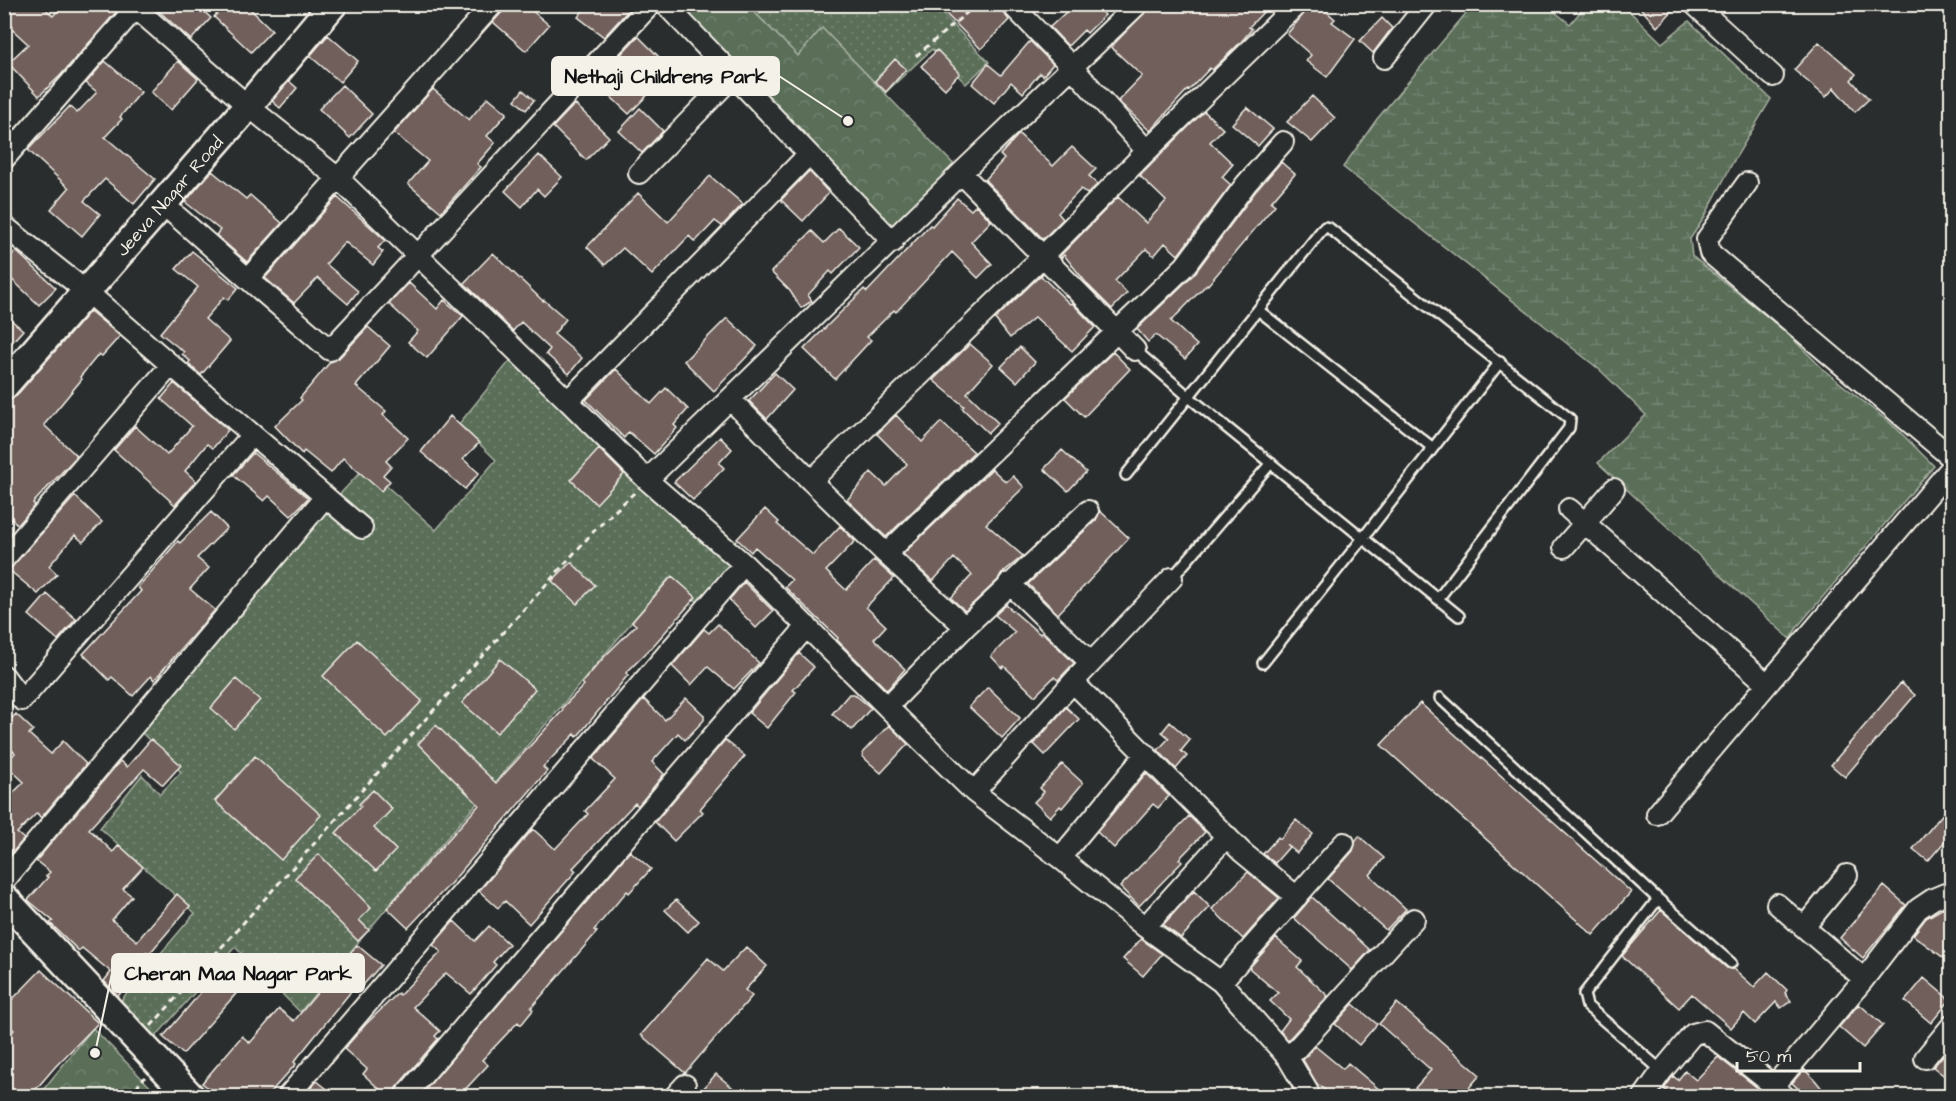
<svg xmlns="http://www.w3.org/2000/svg" width="1956" height="1101" viewBox="0 0 1956 1101" font-family="'Architects Daughter',sans-serif">
<defs>
<pattern id="grass-dots" width="8" height="8" patternUnits="userSpaceOnUse" patternTransform="scale(1.5)"><rect width="8" height="8" fill="#5a6e59"/><path d="M2 2h.1M6 6h.1" fill="none" stroke="#728371" stroke-width="1.8" stroke-linecap="round"/></pattern>
<pattern id="wetland-marsh" width="20" height="14" patternUnits="userSpaceOnUse" patternTransform="scale(1.5)"><rect width="20" height="14" fill="#5a6e59"/><path d="M1 5h8M5 5V1M11 12h8M15 12V8" fill="none" stroke="#728371"/></pattern>
<pattern id="park-crowns" width="20" height="18" patternUnits="userSpaceOnUse" patternTransform="scale(1.5)"><rect width="20" height="18" fill="#5a6e59"/><path d="M2 6a3 3 0 1 1 6 0M12 15a3 3 0 1 1 6 0" fill="none" stroke="#728371"/></pattern>
</defs>
<rect width="100%" height="100%" fill="#2a2d2e"/>
<filter id="ink" filterUnits="userSpaceOnUse"><feTurbulence type="fractalNoise" baseFrequency=".0167" numOctaves="2"/><feDisplacementMap in="SourceGraphic" scale="12" xChannelSelector="R" yChannelSelector="G"/><feConvolveMatrix kernelMatrix="1 2 1 2 8 2 1 2 1" color-interpolation-filters="sRGB"/></filter>
<g filter="url(#ink)">
<path fill="url(#grass-dots)" stroke="#a7b0a0" stroke-width="1.5" d="M747,5H934L989,62L966,84L932,49L885,93L822,28L798,56Z
M513,357L631,473L730,566L698,602L668,579L554,715L413,877L300,1012L235,947L151,1042L117,1005L195,913L100,828L142,775L160,794L181,772L142,733L329,506L365,467L436,530L496,460L459,424Z"/>
<path fill="url(#wetland-marsh)" stroke="#a7b0a0" stroke-width="1.5" d="M1473,5H1546L1570,24L1586,5H1623L1662,43L1689,21L1771,99L1733,162L1704,218L1690,239L1692,256L1785,331L1824,370L1895,427L1934,466L1798,626L1790,639L1598,463L1646,415L1600,370L1560,338L1343,167L1377,119Z"/>
<path fill="url(#park-crowns)" stroke="#a7b0a0" stroke-width="1.5" d="M673,5H747L798,56L822,28L958,169L896,232Z
M93,1028L159,1096H38Z"/>
<path fill="#715e5c" stroke="#f4f1e8" stroke-width="1.5" d="M4,4H41L53,16L64,4H111L117,11L60,76L39,96L8,63L28,44L4,22Z
M151,4H196L211,18L191,40Z
M226,4H245L272,30L251,52L214,17Z
M505,4H524L549,25L526,51L493,22L502,12Z
M588,4H634L604,37L578,17Z
M936,4H997L1009,20L981,49Z
M1058,4H1094L1105,15L1087,33L1084,30L1068,46L1050,27L1066,12Z
M1153,4H1271L1249,27L1252,29L1241,42L1212,70L1210,68L1189,90L1188,89L1150,131L1118,101L1142,76L1111,47Z
M1312,4H1318L1335,19L1332,22L1355,39L1327,77L1306,61L1311,55L1287,34Z
M1637,4H1679L1657,27Z
M1382,18L1392,28L1373,53L1360,41Z
M328,35L358,61L340,82L310,56Z
M638,36L672,70L629,114L595,82Z
M1030,41L1053,64L1043,76L1040,73L1023,93L1011,82L994,103L972,84L988,64L1001,75Z
M1819,42L1856,74L1851,80L1869,99L1855,112L1834,88L1826,97L1794,70Z
M937,50L960,73L945,89L921,66Z
M895,59L906,69L886,92L875,81Z
M105,61L141,92L120,117L122,119L105,137L155,179L134,204L105,179L84,201L100,214L82,236L51,209L69,188L28,150L70,106L77,113L97,92L86,83Z
M178,61L198,79L171,110L151,92Z
M289,81L297,88L280,108L272,101Z
M342,85L372,114L350,138L319,109Z
M433,89L469,120L488,97L507,113L487,136L495,143L477,164L481,167L441,212L408,184L428,161L394,133Z
M523,90L534,100L526,110L515,100Z
M1312,96L1335,118L1312,142L1287,122Z
M575,104L609,137L586,160L553,127Z
M1247,107L1273,129L1258,146L1232,124Z
M640,108L663,131L642,153L619,131Z
M1204,111L1223,129L1210,142L1233,164L1222,177L1231,185L1178,255L1165,243L1154,256L1146,249L1115,281L1127,293L1112,309L1088,285L1064,255L1061,258L1060,256L1118,197L1146,223L1166,201L1140,176Z
M1019,134L1053,166L1072,147L1096,169L1089,176L1098,184L1087,194L1081,189L1058,213L1063,219L1043,239L985,180L1004,159L1000,155Z
M539,155L562,177L544,196L537,189L522,207L505,191Z
M1281,162L1295,174L1271,202L1275,205L1208,285L1207,284L1171,321L1197,345L1185,359L1156,335L1148,342L1137,329L1195,273L1255,192Z
M212,171L246,199L250,195L282,223L247,262L216,235L220,230L185,202Z
M809,171L829,193L803,221L781,200Z
M710,176L743,204L722,226L715,221L695,242L689,236L652,275L623,248L605,265L587,247L638,193L668,222Z
M337,197L385,240L378,248L383,252L373,265L345,242L326,264L358,291L348,304L318,278L294,303L265,278Z
M957,198L971,210L976,205L991,221L971,242L992,264L978,278L952,252L896,312L894,310L867,337L871,340L835,379L804,349L864,289L867,292L930,225L932,226Z
M839,228L859,247L833,274L830,271L808,295L812,301L801,308L790,291L771,272L812,231L824,243Z
M16,251L56,288L39,305L4,272V262Z
M192,251L238,288L228,300L224,297L205,319L230,341L201,375L188,364L190,361L182,354L184,352L160,333L198,287L176,269Z
M493,253L543,301L544,300L566,319L554,334L582,358L569,374L546,354L550,349L521,322L513,331L464,283Z
M1043,273L1041,276L1070,304L1072,303L1095,327L1072,351L1035,317L1010,338L995,319Z
M409,283L437,309L444,300L463,316L427,358L408,342L418,331L389,304Z
M90,311L120,336L102,356L99,354L80,377L82,379L44,425L77,456L33,503L35,505L18,525L12,519L4,527V405L16,396Z
M4,314L23,330L4,351Z
M727,318L757,346L714,391L684,361Z
M368,327L390,346L356,386L386,411L383,415L408,438L386,461L391,466L383,475L390,481L381,491L343,458L331,473L304,451L302,454L275,426L302,400L300,398L330,362L339,358Z
M970,344L993,364L967,393L998,423L988,433L962,408L964,406L933,380Z
M1020,347L1035,362L1017,382L1001,367Z
M1113,352L1130,369L1084,417L1065,398Z
M616,369L651,404L666,388L688,409L674,425L677,428L654,454L629,432L624,438L586,400Z
M775,373L793,390L767,419L749,401Z
M174,383L228,430L213,448L207,444L185,471L196,481L175,505L114,450L135,426L167,455L192,426L161,399Z
M896,415L922,442L941,422L974,452L886,537L847,500L871,472L886,486L907,464L877,434Z
M450,416L479,443L463,459L479,473L465,489L421,452Z
M720,437L732,449L719,463L724,468L693,500L674,482Z
M599,449L624,474L596,504L571,480Z
M1062,450L1086,472L1068,491L1044,469Z
M253,453L308,498L291,516L269,496L264,501L233,475Z
M992,469L1006,482L1013,476L1024,487L986,524L1023,556L1001,574L998,580L965,611L951,598L972,575L954,558L933,581L903,554Z
M75,496L102,522L83,542L75,535L49,566L57,574L38,594L9,570Z
M765,509L779,522L777,524L813,555L840,526L855,541L826,571L846,590L874,560L894,578L866,607L886,626L874,639L905,669L887,690L837,640L838,638L785,587L792,580L755,547L751,552L737,539Z
M1100,511L1129,538L1058,614L1028,584L1096,520Z
M211,512L227,528L197,558L209,568L190,589L215,610L154,680L151,676L133,696L112,677L109,680L83,654L141,591L138,587L178,541L180,543Z
M571,562L595,585L577,604L552,581Z
M672,576L696,597L652,647L626,673L628,675L577,737L575,734L543,767L547,771L451,883L408,928L387,908L479,805L418,744L436,725L496,783L563,710L562,708L584,685L582,683L605,656L636,625L632,622Z
M744,582L773,611L756,628L729,600Z
M47,594L76,619L58,640L29,615Z
M1006,605L1040,634L1042,632L1074,663L1058,680L1054,677L1035,696L1004,666L1002,668L991,656L1015,632L995,615Z
M718,624L759,663L734,689L708,667L691,685L672,666L704,629L709,633Z
M357,640L422,701L387,738L323,676Z
M799,653L814,667L793,690L796,692L767,728L749,713Z
M500,659L535,689L497,733L462,703Z
M236,679L260,700L234,729L211,708Z
M1901,683L1915,695L1845,777L1831,765Z
M988,687L1020,718L1002,738L969,707Z
M849,694H854L871,708L852,730L832,714Z
M686,698L704,715V720L685,740L678,733L652,762L664,774L638,806L635,803L573,868L576,871L529,924L505,901L498,908L479,891L533,829L555,849L588,814L585,811L615,779L593,759L644,699L665,720Z
M1420,703L1631,892L1593,935L1381,745Z
M1066,707L1079,719L1045,755L1034,744Z
M4,711L12,718L16,714L33,730L29,734L51,754L63,741L86,764L41,818L37,813L17,833L24,839L4,862V802L24,782L5,764L15,753L4,742Z
M1170,722L1190,740L1181,751L1187,756L1176,769L1158,750L1169,738L1162,732Z
M889,725L908,744L881,773L863,757V752Z
M151,739L181,765L163,785L144,769L89,829L113,852L119,845L143,867L123,889L132,896L112,920L137,941L177,894L190,906L149,954L146,952L130,982L118,996L104,981L111,972L82,948L79,951L50,923L53,921L28,900L48,877L46,876L50,872L36,861L120,761L127,767Z
M725,740L745,756L700,809L703,812L674,841L655,822Z
M255,756L321,815L281,860L215,801Z
M1062,764L1083,783L1062,808L1060,806L1050,817L1034,802L1044,792L1040,788Z
M1146,773L1169,796L1158,808L1153,804L1114,848L1097,832Z
M373,790L392,809L374,828L396,850L376,871L336,833L361,806L359,804Z
M1952,803V833L1928,861L1913,849Z
M1189,816L1205,832L1179,859L1182,862L1139,906L1120,887Z
M1296,820L1313,834L1297,853L1286,844L1289,847L1275,863L1263,854L1278,837L1280,839Z
M1359,836L1384,858L1370,875L1406,909L1386,930L1328,879L1353,851L1356,840Z
M630,851L651,869L629,893L627,891L594,930L597,932L531,1008L533,1010L521,1025L518,1022L482,1060L488,1065L459,1096H420Z
M319,854L371,908L359,920L369,930L358,941L295,878Z
M1248,872L1279,898L1243,939L1212,909Z
M1884,886L1906,905L1863,958L1840,938Z
M1194,891L1210,907L1181,938L1163,925Z
M1312,897L1370,950L1352,970L1294,918Z
M676,900L699,921L688,932L665,910Z
M1945,907L1952,911V964L1913,935L1926,918Z
M1661,910L1727,968L1734,969L1754,987L1768,972L1787,990L1785,993L1791,1001L1781,1008L1776,1002L1755,1024L1744,1013L1731,1028L1692,994L1679,1008L1622,956Z
M454,921L475,941L489,926L509,944L493,962L496,965L471,994L446,973L413,1007L440,1031L435,1036L438,1039L396,1088L393,1096H387L363,1074L367,1069L344,1049L366,1024L398,993L400,995L441,952L433,945Z
M1276,938L1302,961L1297,967L1328,996L1288,1040L1280,1031L1289,1019L1270,1001L1278,993L1249,968Z
M1141,939L1162,954L1143,976L1123,959Z
M357,945L381,965L357,992L353,989L294,1062L296,1064L267,1096H218L202,1083L242,1036L250,1043L279,1009L294,1021Z
M746,947L767,966L745,990L752,996L685,1073L641,1035L708,958L723,971Z
M226,961L248,980L183,1054L163,1037L212,979L211,978Z
M41,970L98,1023L55,1067L30,1096H4V1040L14,1030L4,1021V1008Z
M1924,978L1950,1000L1931,1023L1905,1001Z
M1397,1003L1480,1075L1462,1096H1408L1431,1070L1379,1024Z
M1353,1004L1377,1024L1359,1045L1335,1024Z
M1859,1004L1883,1025L1863,1048L1839,1027Z
M1952,1045V1082L1933,1067Z
M1315,1046L1343,1069L1348,1063L1387,1096H1320L1325,1090L1317,1084L1303,1060Z
M1718,1057L1768,1096H1672L1664,1089L1673,1076L1678,1080L1685,1071L1696,1080Z
M1804,1069L1815,1080L1828,1096H1806L1792,1083Z
M716,1074L743,1096H697Z
M317,1081L336,1096H304Z"/>
<g fill="none" stroke-linecap="round" stroke-linejoin="round">
<defs>
<path id="lane" d="M1258,310L1433,448
M1135,350L1189,397L1459,616
M1126,475L1321,231L1325,227L1329,228L1570,419L1569,428L1438,599
M1172,578L1271,463
M1263,663L1363,538L1500,362
M1440,698L1658,899L1584,994L1587,1006L1662,1071
M1658,899L1731,963"/>
<path id="street" d="M131,4L248,106L338,178L568,401L808,155
M493,4L248,279L330,350L651,4
M665,4L893,242
M1011,4L1073,68L1147,151L1297,4
M1694,4L1773,76
M1384,58L1427,4
M4,159L139,4
M639,173L733,76
M961,173L1135,350
M1747,183L1707,239L1710,253L1952,458
M163,204L248,279
M4,226L87,292L171,365
M730,399L811,481L1043,256L1147,151
M647,480L961,173L1138,4
M811,481L886,554L1185,266L1246,184L1283,142
M1569,509L1767,684
M1564,547L1614,489
M886,554L965,627L1088,511
M4,559L171,365L362,528
M744,564L887,707L965,627
M1009,583L1091,663L1073,682
M1091,663L1172,578
M4,676L22,700L252,435
M887,707L974,792L1060,858L1145,927L1221,982L1344,843
M974,792L1073,682L1242,852L1297,897
M1657,814L1952,467
M1060,858L1146,754
M4,881L325,497
M1777,904L1864,979
M1145,927L1227,836
M1804,927L1847,875
M1221,982L1288,1058L1308,1092L1304,1096
M1288,1058L1414,919
M1925,1058L1952,1025
M1774,1086L1864,979L1918,909L1933,899L1945,894L1952,897
M288,1096L744,564L647,480L568,401
M405,1096L807,626
M675,1096L685,1085
M1644,1096L1662,1071L1693,1034L1705,1031L1774,1086L1784,1096"/>
<g id="secondary">
<path id="s1" d="M4,386L248,106L333,4"/>
<path d="M4,898L190,1096"/>
</g>
</defs>
<use href="#lane" stroke="#f4f1e8" stroke-width="14"/>
<use href="#street" stroke="#f4f1e8" stroke-width="24"/>
<use href="#secondary" stroke="#f4f1e8" stroke-width="32"/>
<path stroke="#f4f1e8" stroke-width="3" stroke-dasharray="6 4.5" stroke-linecap="butt" d="M916,56L977,4
M151,1026L594,531L636,491
M129,1096L145,1077"/>
<use href="#lane" stroke="#2a2d2e" stroke-width="9"/>
<use href="#street" stroke="#2a2d2e" stroke-width="20"/>
<use href="#secondary" stroke="#2a2d2e" stroke-width="27"/>
</g>
</g>
<g text-anchor="middle" dominant-baseline="central" stroke-width="6" stroke-linejoin="round" paint-order="stroke">
<g font-size="18" fill="#f4f1e8" stroke="#2a2d2e">
<text stroke="none"><textPath href="#s1" startOffset="252">Jeeva Nagar Road</textPath></text>
</g>
</g>
<path fill="none" stroke="#f4f1e8" stroke-width="2" d="M848 121L779 76M95 1053L112 973"/>
<g fill="#f4f1e8" stroke="#2a2d2e" stroke-width="2">
<circle cx="848" cy="121" r="6"/>
<circle cx="95" cy="1053" r="6"/>
</g>
<g fill="#f4f1e8" stroke="#f4f1e8" stroke-width="2">
<rect x="552" y="57" width="227" height="38" rx="6"/>
<rect x="112" y="954" width="252" height="38" rx="6"/>
</g>
<g font-size="20" text-anchor="middle" font-weight="bold" fill="#111">
<text x="666" y="83">Nethaji Childrens Park</text>
<text x="238" y="980">Cheran Maa Nagar Park</text>
</g>
<rect width="1956" height="1101" fill="none" stroke="#2a2d2e" stroke-width="24"/>
<rect x="12" y="12" width="1932" height="1077" fill="none" stroke="#f4f1e8" stroke-width="2" filter="url(#ink)"/>
<path d="M1737 1062v9h123v-9" fill="none" stroke="#f4f1e8" stroke-width="3"/>
<text x="1746" y="1062" font-size="18" fill="#f4f1e8" stroke="#2a2d2e" stroke-width="4.5" paint-order="stroke">50 m</text>
</svg>
